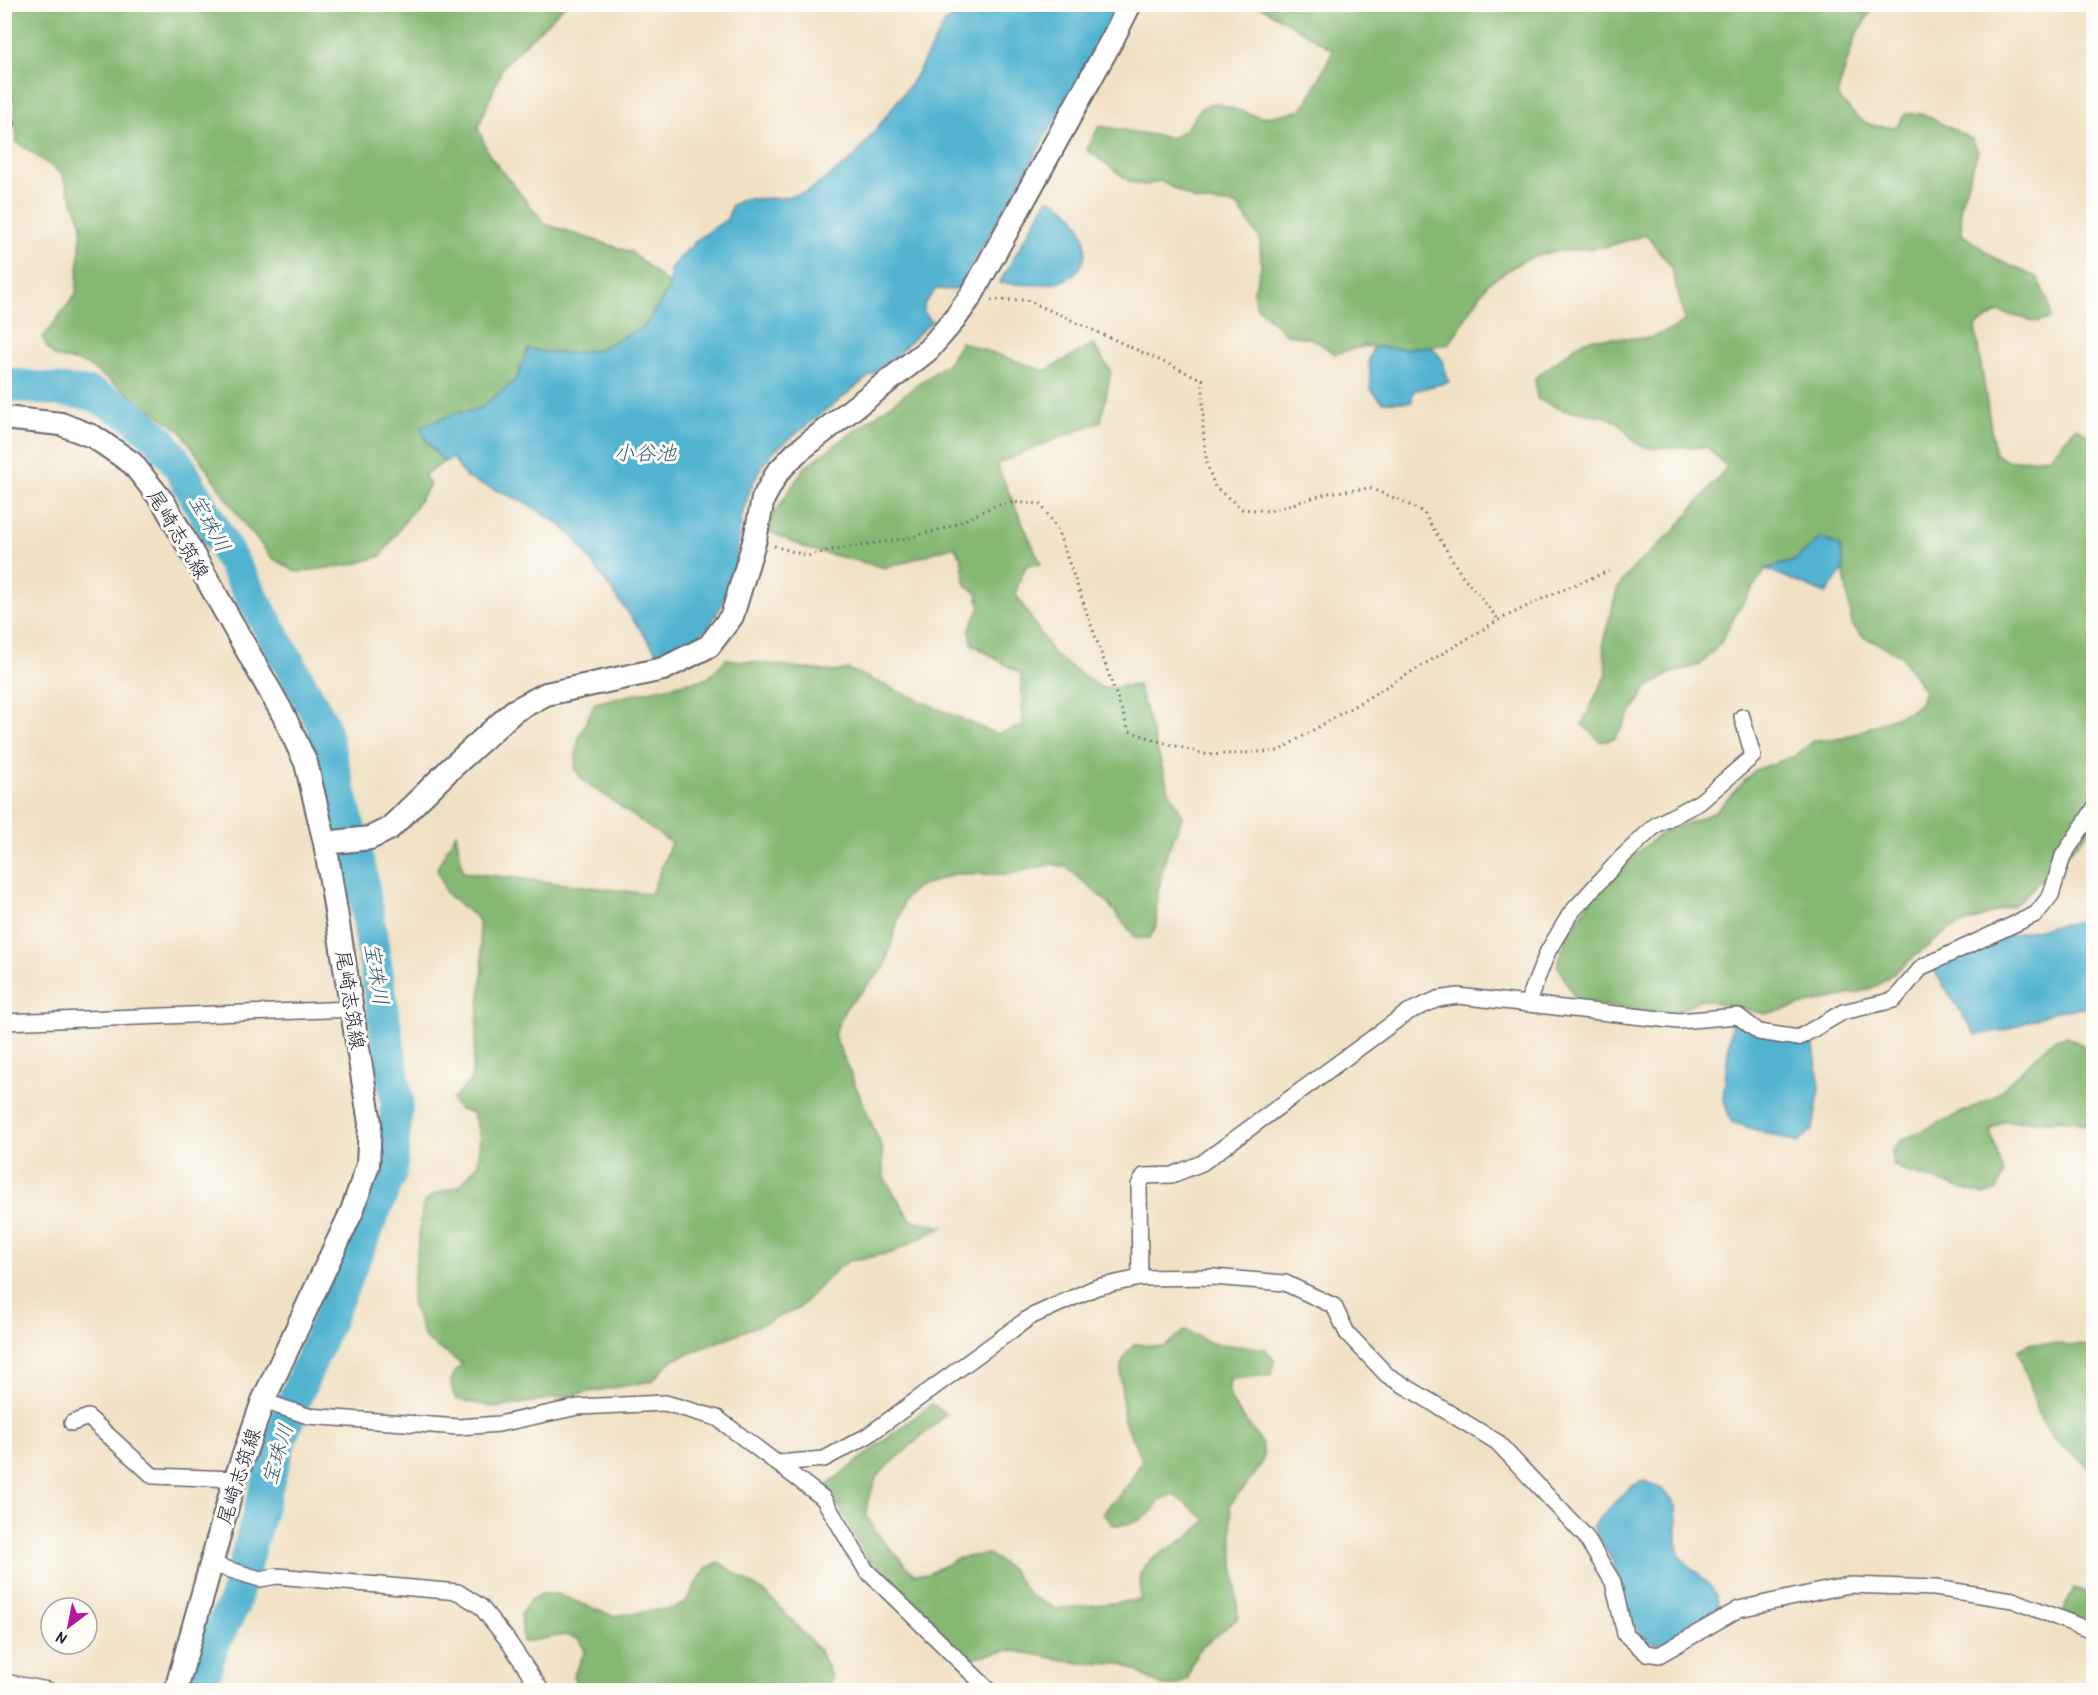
<svg xmlns="http://www.w3.org/2000/svg" width="2098" height="1695" viewBox="0 0 2098 1695" font-family="'Patrick Hand','Klee One',sans-serif">
<rect width="100%" height="100%" fill="#fdfcf7"/>
<filter id="ink" filterUnits="userSpaceOnUse"><feTurbulence type="fractalNoise" baseFrequency=".0167" numOctaves="2"/><feDisplacementMap in="SourceGraphic" scale="12" xChannelSelector="R" yChannelSelector="G"/><feConvolveMatrix kernelMatrix="1 2 1 2 8 2 1 2 1" color-interpolation-filters="sRGB"/></filter>
<filter id="wash" filterUnits="userSpaceOnUse"><feTurbulence type="fractalNoise" baseFrequency=".008" numOctaves="4" result="noise"/><feDisplacementMap in="SourceGraphic" scale="24" xChannelSelector="R" yChannelSelector="G"/><feGaussianBlur stdDeviation="1.35" result="paint"/><feColorMatrix in="noise" values="0 0 0 0 0 0 0 0 0 0 0 0 0 0 0 0 0 1.4 0 .05"/><feComposite in="paint" operator="in"/></filter>
<g filter="url(#wash)">
<rect width="100%" height="100%" fill="#f1e1c4"/>
<path fill="#85b873" stroke="#546d57" stroke-width="1.5" d="M4,5H565L503,66L478,128L489,155L545,224L631,252L670,285L659,305L644,327L597,350L572,353L545,352L528,349L517,380L476,411L456,413L426,440L444,462L424,475L430,485L381,556L351,565L296,572L272,558L245,525L180,430L87,365C65,355 53,366 43,338L76,294L82,224L62,174L17,142L14,101L5,84Z
M1258,5H1871L1870,13L1855,37L1837,95C1855,117 1867,131 1897,126L1905,114L1921,113L1972,139L1978,151L1960,206L1962,234L1998,260L2037,277L2049,304L2051,318L2038,322L1998,312L1975,327L1995,454L2007,461L2050,457L2076,427L2093,439V829L2016,904L1950,929L1878,985L1864,991L1765,1014L1701,999L1668,1017L1576,1000L1557,964L1567,936L1597,890L1640,850L1662,833L1715,812L1755,770L1795,756L1815,740L1844,738L1910,711L1920,703L1924,691L1901,655L1862,636L1852,625L1840,546L1821,538L1794,561L1766,569L1740,607L1720,644L1700,665L1671,673L1647,688L1615,738L1601,742L1582,724L1607,673L1603,642L1618,587L1635,566L1676,529L1727,467L1707,447L1650,448L1636,443L1618,422L1604,416L1563,410L1537,399L1535,378L1579,344L1593,338H1649L1675,328L1685,320L1671,266L1646,235L1605,247L1550,252L1522,261L1488,283L1449,344L1405,349L1364,346L1335,354L1313,339L1286,334L1257,307L1253,294L1261,267L1260,239L1237,205L1197,201L1160,181L1146,185L1132,183L1087,150L1099,126L1172,138L1185,130L1201,108L1215,103L1260,117L1274,116L1301,110L1309,99L1333,50Z
M961,342L1045,371L1093,344L1111,372L1101,421L996,464L1041,564L1026,566L1015,593L1054,655L1102,688L1138,685L1169,790L1183,816L1166,855L1157,896L1156,926L1150,938H1136L1107,902L1066,867L1053,864L1009,874H953L914,889L904,900L884,968L845,1009L834,1035L882,1148L884,1178L911,1220L943,1227L891,1253L849,1261L837,1269L798,1309L671,1361L652,1381L497,1408L456,1399C448,1383 450,1377 462,1364L425,1339L411,1301L423,1204L433,1195L460,1186L478,1164L480,1137L473,1113L460,1110L452,1100L471,1081L483,968L478,919L446,893L437,868L456,833L463,872L651,894L671,843L583,780L575,769L578,740L595,703L708,678L726,659L834,672L848,669L996,734L1023,726L1021,674L972,644L969,631L980,607L977,593L966,585L961,557L954,546L886,568L808,549L764,529L805,467L949,362Z
M2066,1036L2093,1051V1128L2072,1120L2003,1122L1990,1130L2004,1174L1997,1190L1984,1195L1904,1171L1893,1165L1892,1151L1902,1140L1993,1098L2053,1040Z
M1185,1330L1210,1343L1265,1349L1274,1360L1272,1375L1230,1379C1230,1383 1228,1389 1229,1393C1234,1415 1268,1437 1263,1458C1260,1472 1239,1493 1230,1504L1238,1618L1197,1651L1188,1678L1177,1686H1163L1123,1664L1080,1663L1010,1650L967,1659L874,1571L827,1485L932,1404L946,1414L877,1476L867,1503V1517L875,1530L884,1542L914,1574H928L958,1558L988,1554L1012,1570L1029,1595L1056,1609L1141,1600L1140,1574L1150,1560L1185,1539L1207,1520L1173,1494L1160,1500C1149,1520 1135,1525 1113,1525L1103,1513L1130,1483L1142,1459L1124,1421L1121,1380V1366L1126,1354L1135,1344L1164,1347Z
M2031,1343L2093,1346V1470L2057,1442L2041,1420L2018,1350Z
M719,1562L768,1595L819,1650L831,1676L829,1690H629L626,1688L618,1690H581L573,1677L585,1651L579,1639L565,1635L523,1642L521,1614L529,1601L542,1594H557L613,1616L672,1608L685,1603L706,1568Z
M2074,1588L2093,1597V1627L2063,1612Z"/>
<path fill="#51b3d0" stroke="#3a6a86" stroke-width="1.5" d="M984,4L1117,5L1109,27L958,289L954,290L936,289L924,304V313L932,321L894,357L774,451L762,466L751,487L743,511L732,585L725,599L709,627L684,647L660,657L577,542L562,526L527,503L466,478L453,458L444,462L426,440L421,427L456,413L476,411L516,380L528,349L545,352L572,353L597,350L644,327L659,305L670,285V268L698,239L727,219L732,205L743,199L781,198L807,192L854,158L912,82L945,23L959,11Z
M1048,199C1078,205 1104,258 1068,278C1049,289 1020,284 999,283Z
M1431,346L1442,359L1449,382L1413,391L1412,402H1383L1371,390L1369,360L1373,347L1405,349Z
M1821,538L1840,546L1844,569L1826,594L1766,569L1794,561Z
M2086,920H2093V1007L2056,1011L2005,1030L1976,1035L1931,966L1998,937Z
M1732,1017L1757,1033L1813,1039L1820,1088L1813,1129L1798,1143L1731,1122L1723,1098Z
M1644,1481C1651,1483 1655,1486 1661,1489C1689,1507 1669,1533 1681,1558C1695,1572 1726,1592 1717,1614C1702,1623 1680,1640 1663,1643C1630,1649 1622,1585 1613,1563C1607,1550 1599,1537 1592,1526L1631,1486Z"/>
<g fill="none" stroke-linecap="round" stroke-linejoin="round">
<path stroke="#51b3d0" stroke-width="33" d="M4,384L92,394L131,415L160,440L179,466L322,723L361,873L397,1100L391,1172L296,1396L279,1443L233,1606L212,1646L200,1690"/>
</g>
</g>
<g filter="url(#ink)">
<g fill="none" stroke-linecap="round" stroke-linejoin="round">
<defs>
<path id="street" d="M4,118L7,123
M1527,1004L1548,951L1570,914L1621,858L1656,825L1700,802L1753,756L1742,717
M4,1022L353,1009
M1140,1278L1139,1185L1144,1176L1172,1175L1202,1163L1408,1012L1438,999L1458,996L1678,1021L1738,1016L1759,1032L1798,1038L1843,1012L1894,1000L1922,967L2036,914L2051,895L2063,856L2094,809
M263,1401L308,1416L459,1427L499,1424L578,1407L665,1403L717,1418L823,1498L866,1570L989,1690
M72,1423L88,1417L153,1476L236,1479
M778,1463L824,1459L867,1436L1030,1317L1097,1287L1140,1278L1213,1277L1285,1283L1334,1306L1347,1333L1387,1375L1497,1442L1585,1536L1613,1582L1625,1634L1646,1653L1659,1655L1739,1609L1849,1585L1935,1588L2013,1600L2094,1632
M211,1564L260,1579L277,1576L458,1592L480,1606L506,1638L541,1690
M4,1682L48,1690"/>
<path id="secondary" d="M4,418L61,424L94,437L132,463L164,503L283,714L306,763L325,843L370,1123L368,1165L352,1211L263,1401L232,1489L176,1690
M325,843L370,838L389,829L449,770L514,711L546,694L663,669L709,646L732,616L755,539L763,499L777,473L796,453L928,350L954,320L971,296L1114,36L1130,4"/>
</defs>
<use href="#street" stroke="#6a656b" stroke-width="18"/>
<use href="#secondary" stroke="#6a656b" stroke-width="26"/>
<path stroke="#6a656b" stroke-width="3" stroke-dasharray="1.5 4.5" stroke-linecap="butt" d="M991,300H1027L1203,380V431L1207,464L1215,487L1242,509L1270,511L1329,493L1369,488L1402,501L1424,513L1461,574L1499,620
M774,546L808,556L831,550L909,538L952,526L994,506L1013,502L1041,504L1057,529L1129,731L1158,741L1208,755L1278,751L1499,620L1552,594L1609,571"/>
<use href="#street" stroke="#fff" stroke-width="15"/>
<use href="#secondary" stroke="#fff" stroke-width="22"/>
</g>
</g>
<g text-anchor="middle" dominant-baseline="central" stroke-width="6" stroke-linejoin="round" paint-order="stroke">
<g font-size="20" fill="#22223b" stroke="#fdfcf7">
<text transform="translate(179 534) rotate(59)">尾崎志筑線</text>
<text transform="translate(351 1000) rotate(81)">尾崎志筑線</text>
<text transform="translate(238 1476) rotate(-72)">尾崎志筑線</text>
</g>
<g font-size="21" font-style="italic" fill="#355c77" stroke="#fdfcf7">
<text x="645" y="452">小谷池</text>
<text transform="translate(210 523) rotate(61)">宝珠川</text>
<text transform="translate(377 974) rotate(81)">宝珠川</text>
<text transform="translate(277 1454) rotate(-73)">宝珠川</text>
</g>
</g>
<rect width="2098" height="1695" fill="none" stroke="#fdfcf7" stroke-width="24"/>
<g transform="translate(69 1626) rotate(212)"><circle r="28" fill="#fdfcf7" stroke="#a5a5ac" stroke-width="1.5"/>
<path d="M0-4.5L10 22L0 15L-10 22Z" fill="#b5179e"/>
<text y="-9" font-size="16" font-weight="bold" text-anchor="middle" fill="#22223b">N</text>
</g>
</svg>
